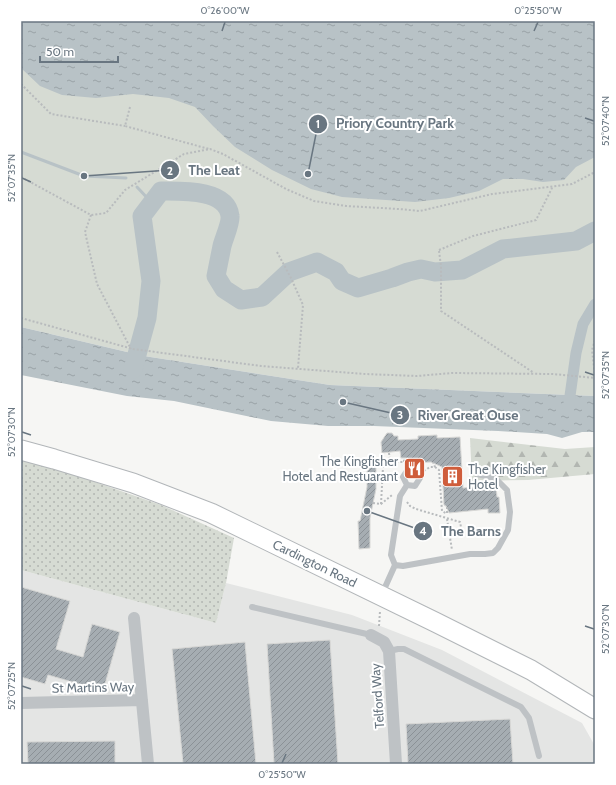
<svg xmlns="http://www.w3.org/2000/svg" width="616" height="785" viewBox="0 0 616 785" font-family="Cabin,sans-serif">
<defs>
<pattern id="grass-dots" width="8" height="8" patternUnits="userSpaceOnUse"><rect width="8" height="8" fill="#d6dbd3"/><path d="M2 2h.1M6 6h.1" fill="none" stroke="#b2b6b1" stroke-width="1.8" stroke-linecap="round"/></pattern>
<pattern id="forest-firs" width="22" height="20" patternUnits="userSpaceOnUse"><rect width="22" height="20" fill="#d6dbd3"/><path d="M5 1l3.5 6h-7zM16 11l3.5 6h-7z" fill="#b2b6b1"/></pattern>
<pattern id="water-ripples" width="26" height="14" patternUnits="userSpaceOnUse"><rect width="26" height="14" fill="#b8c2c6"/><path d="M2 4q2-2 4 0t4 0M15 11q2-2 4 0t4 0" fill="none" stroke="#9aa2a6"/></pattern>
<pattern id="building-hatch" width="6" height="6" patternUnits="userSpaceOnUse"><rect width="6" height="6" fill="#a6adb2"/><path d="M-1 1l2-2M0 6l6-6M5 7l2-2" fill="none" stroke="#8b9196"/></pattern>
</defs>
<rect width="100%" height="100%" fill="#f6f6f4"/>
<path fill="#e4e5e4" d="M21,570L216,623L226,583L352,615L442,650L582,723L595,746V764H21Z"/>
<path fill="url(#grass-dots)" d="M21,460L55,468L161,505L234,538L226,583L216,623L21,570Z"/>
<path fill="url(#forest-firs)" d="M470,438L565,449L595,447V474L528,480L472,481Z"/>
<path fill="#d6dbd3" d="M21,21H595V396L330,385L144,356L21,327Z"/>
<path fill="url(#water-ripples)" d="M21,21H595V157L576,167L564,180L543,182L523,179H503L479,191L449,198L415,202L342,197L311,189L272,170L235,147L213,126L195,107L169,98L133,94L96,98L62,95L40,86L21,68Z
M21,327L144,356L330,385L595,396V432H582L562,438L547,434L498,431L374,426H328L271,421L174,401L127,396L21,375Z"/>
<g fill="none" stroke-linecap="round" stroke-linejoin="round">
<path stroke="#b8c2c6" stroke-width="3" d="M21,152L84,176L126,178
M137,187L152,203"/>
<path stroke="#b8c2c6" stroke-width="11" d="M568,410L576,353L583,324L595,304"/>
<path stroke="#b8c2c6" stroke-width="19" d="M133,369L147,318L151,281L142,216L161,191C182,191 227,189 230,216C231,223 224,238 222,246C220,256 218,266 216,276L224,289L241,300L262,297L289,272L317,262L336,272L342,281L358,288L392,278L408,272L421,269L435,272L462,270L503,249L576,241L595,231"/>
</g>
<path fill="url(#building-hatch)" stroke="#d8d8d6" d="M387,433H392L394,436H398V440L418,439V436L437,435V438L460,437L463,488L496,486L497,497H499L500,513H488V509L449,513L446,506L444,505L442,467L431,462L408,463V458H401L400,451L382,453L381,442Z
M367,465H376V489L370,518V548L359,549L358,521H360L367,487Z
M21,587L70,601L56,649L83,657L92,624L120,632L103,691L48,675L45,684L21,677Z
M330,640L338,764H274L267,644Z
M245,642L256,764H183L172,649Z
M510,719L513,764H408L406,724Z
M115,741V764H28L27,742Z"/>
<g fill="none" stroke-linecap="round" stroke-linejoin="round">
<defs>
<path id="primary" d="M21,450L54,459L133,483L211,513L435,622L531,670L595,709"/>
</defs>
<use href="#primary" stroke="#b2b6b9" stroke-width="21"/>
<path stroke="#b8bbbd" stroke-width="2" stroke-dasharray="2 2" stroke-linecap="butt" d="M21,84L51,114L125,126
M130,107L125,126L209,149
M21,177L91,215L106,213L125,190L184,154L210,149L223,154L286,189L314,201L346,206L399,209L420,211L492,194L572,184L595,172
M91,215L85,232L97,284L131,349
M439,250L473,236L536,220L553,186
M439,251L441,266V311L534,373
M277,252L291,278L303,305L298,368
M21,318L133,349L261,366L365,374L417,376L452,373L553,374L595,378
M595,340L592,350L595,376
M389,453L390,462
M435,467L439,470L442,511L447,514
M424,471L430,467H435L433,462
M407,502L410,506L416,509L460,522L461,527
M373,503L381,504L392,495
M381,504L383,467L390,462H404V458
M447,507V514
M447,519L452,550
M379,626L380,611"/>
<path stroke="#bec2c5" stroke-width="6" d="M407,471H416L420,478L415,486L407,485L403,477Z
M395,565L403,566L470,554H485L493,553L498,548L508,530L510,512L507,490L495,478L477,474
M382,594L395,565L391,555L400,496L407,485
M252,607L371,635
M389,651L398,649H404L521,707L529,718L539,756"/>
<path stroke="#bec2c5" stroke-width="12" d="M134,618L148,764
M371,635L384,642L389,651L396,764
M21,703L142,700"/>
<use href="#primary" stroke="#fff" stroke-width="19"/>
</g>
<path fill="none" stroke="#697681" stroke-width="1.5" d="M222,31L225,22M534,31L538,22M585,118L594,121M22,178L31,182M585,372L594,375M22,432L31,435M585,626L594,629M22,686L31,689M282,763L286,754"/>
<defs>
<symbol id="restaurant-square" viewBox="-11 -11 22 22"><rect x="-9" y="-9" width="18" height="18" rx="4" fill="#cf5d3b" stroke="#fff"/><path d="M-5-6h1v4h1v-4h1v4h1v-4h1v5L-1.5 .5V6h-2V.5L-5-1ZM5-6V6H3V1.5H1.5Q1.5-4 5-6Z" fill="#fff"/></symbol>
<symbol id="building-square" viewBox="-11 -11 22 22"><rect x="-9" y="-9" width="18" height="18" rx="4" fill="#cf5d3b" stroke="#fff"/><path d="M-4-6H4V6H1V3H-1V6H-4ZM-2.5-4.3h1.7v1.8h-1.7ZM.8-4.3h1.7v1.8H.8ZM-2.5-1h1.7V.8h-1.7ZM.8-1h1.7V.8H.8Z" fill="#fff"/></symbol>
</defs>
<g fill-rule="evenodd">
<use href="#restaurant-square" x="402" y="456" width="25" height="25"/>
<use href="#building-square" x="440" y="464" width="25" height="25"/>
</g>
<g text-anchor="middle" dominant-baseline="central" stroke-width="4" stroke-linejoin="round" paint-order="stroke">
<g font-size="13" fill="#697681" stroke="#fff" text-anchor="end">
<text x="398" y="461">The Kingfisher<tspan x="398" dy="15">Hotel and Restuarant</tspan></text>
<text x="468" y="469" text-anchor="start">The Kingfisher<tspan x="468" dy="15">Hotel</tspan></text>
</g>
<g font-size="13" fill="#697681" stroke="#fff">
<text transform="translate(315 563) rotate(26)">Cardington Road</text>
<text transform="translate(93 687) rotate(-1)">St Martins Way</text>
<text transform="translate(377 696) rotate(-94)">Telford Way</text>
</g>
</g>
<path fill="none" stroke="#697681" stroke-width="1.5" d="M308 174L318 124M84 176L170 170M343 402L400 415M367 511L423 531"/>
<g fill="#697681" stroke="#fff" stroke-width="1.5">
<circle cx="308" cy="174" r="4"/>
<circle cx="84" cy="176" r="4"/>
<circle cx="343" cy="402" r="4"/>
<circle cx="367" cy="511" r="4"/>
<circle cx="318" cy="124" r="10"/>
<circle cx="170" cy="170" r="10"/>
<circle cx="400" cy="415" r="10"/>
<circle cx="423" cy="531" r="10"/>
</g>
<g font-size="12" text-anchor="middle" font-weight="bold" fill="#fff">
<text x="318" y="128">1</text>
<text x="170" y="175">2</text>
<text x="400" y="419">3</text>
<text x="423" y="535">4</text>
</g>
<g font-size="14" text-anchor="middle" font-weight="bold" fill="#697681" stroke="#fff" stroke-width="4" stroke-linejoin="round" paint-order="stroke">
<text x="395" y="128">Priory Country Park</text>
<text x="214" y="175">The Leat</text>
<text x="468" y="420">River Great Ouse</text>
<text x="471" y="536">The Barns</text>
</g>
<rect width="616" height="785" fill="none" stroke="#ffffff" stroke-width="44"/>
<path d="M40 56v6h78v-6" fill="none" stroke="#697681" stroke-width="2"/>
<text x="46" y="56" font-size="12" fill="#697681" stroke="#ffffff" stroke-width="3" paint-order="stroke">50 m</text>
<rect x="22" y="22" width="572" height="741" fill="none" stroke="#697681" stroke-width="1.5"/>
<g font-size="10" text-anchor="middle" fill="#697681">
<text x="225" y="14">0°26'00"W</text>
<text x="538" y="14">0°25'50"W</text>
<text transform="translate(605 121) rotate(-90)" y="4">52°07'40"N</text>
<text transform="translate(11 178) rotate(-90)" y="4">52°07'35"N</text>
<text transform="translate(605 375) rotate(-90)" y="4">52°07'35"N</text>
<text transform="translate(11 432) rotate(-90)" y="4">52°07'30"N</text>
<text transform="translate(605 629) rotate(-90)" y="4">52°07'30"N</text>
<text transform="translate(11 686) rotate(-90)" y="4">52°07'25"N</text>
<text x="282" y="778">0°25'50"W</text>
</g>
</svg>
